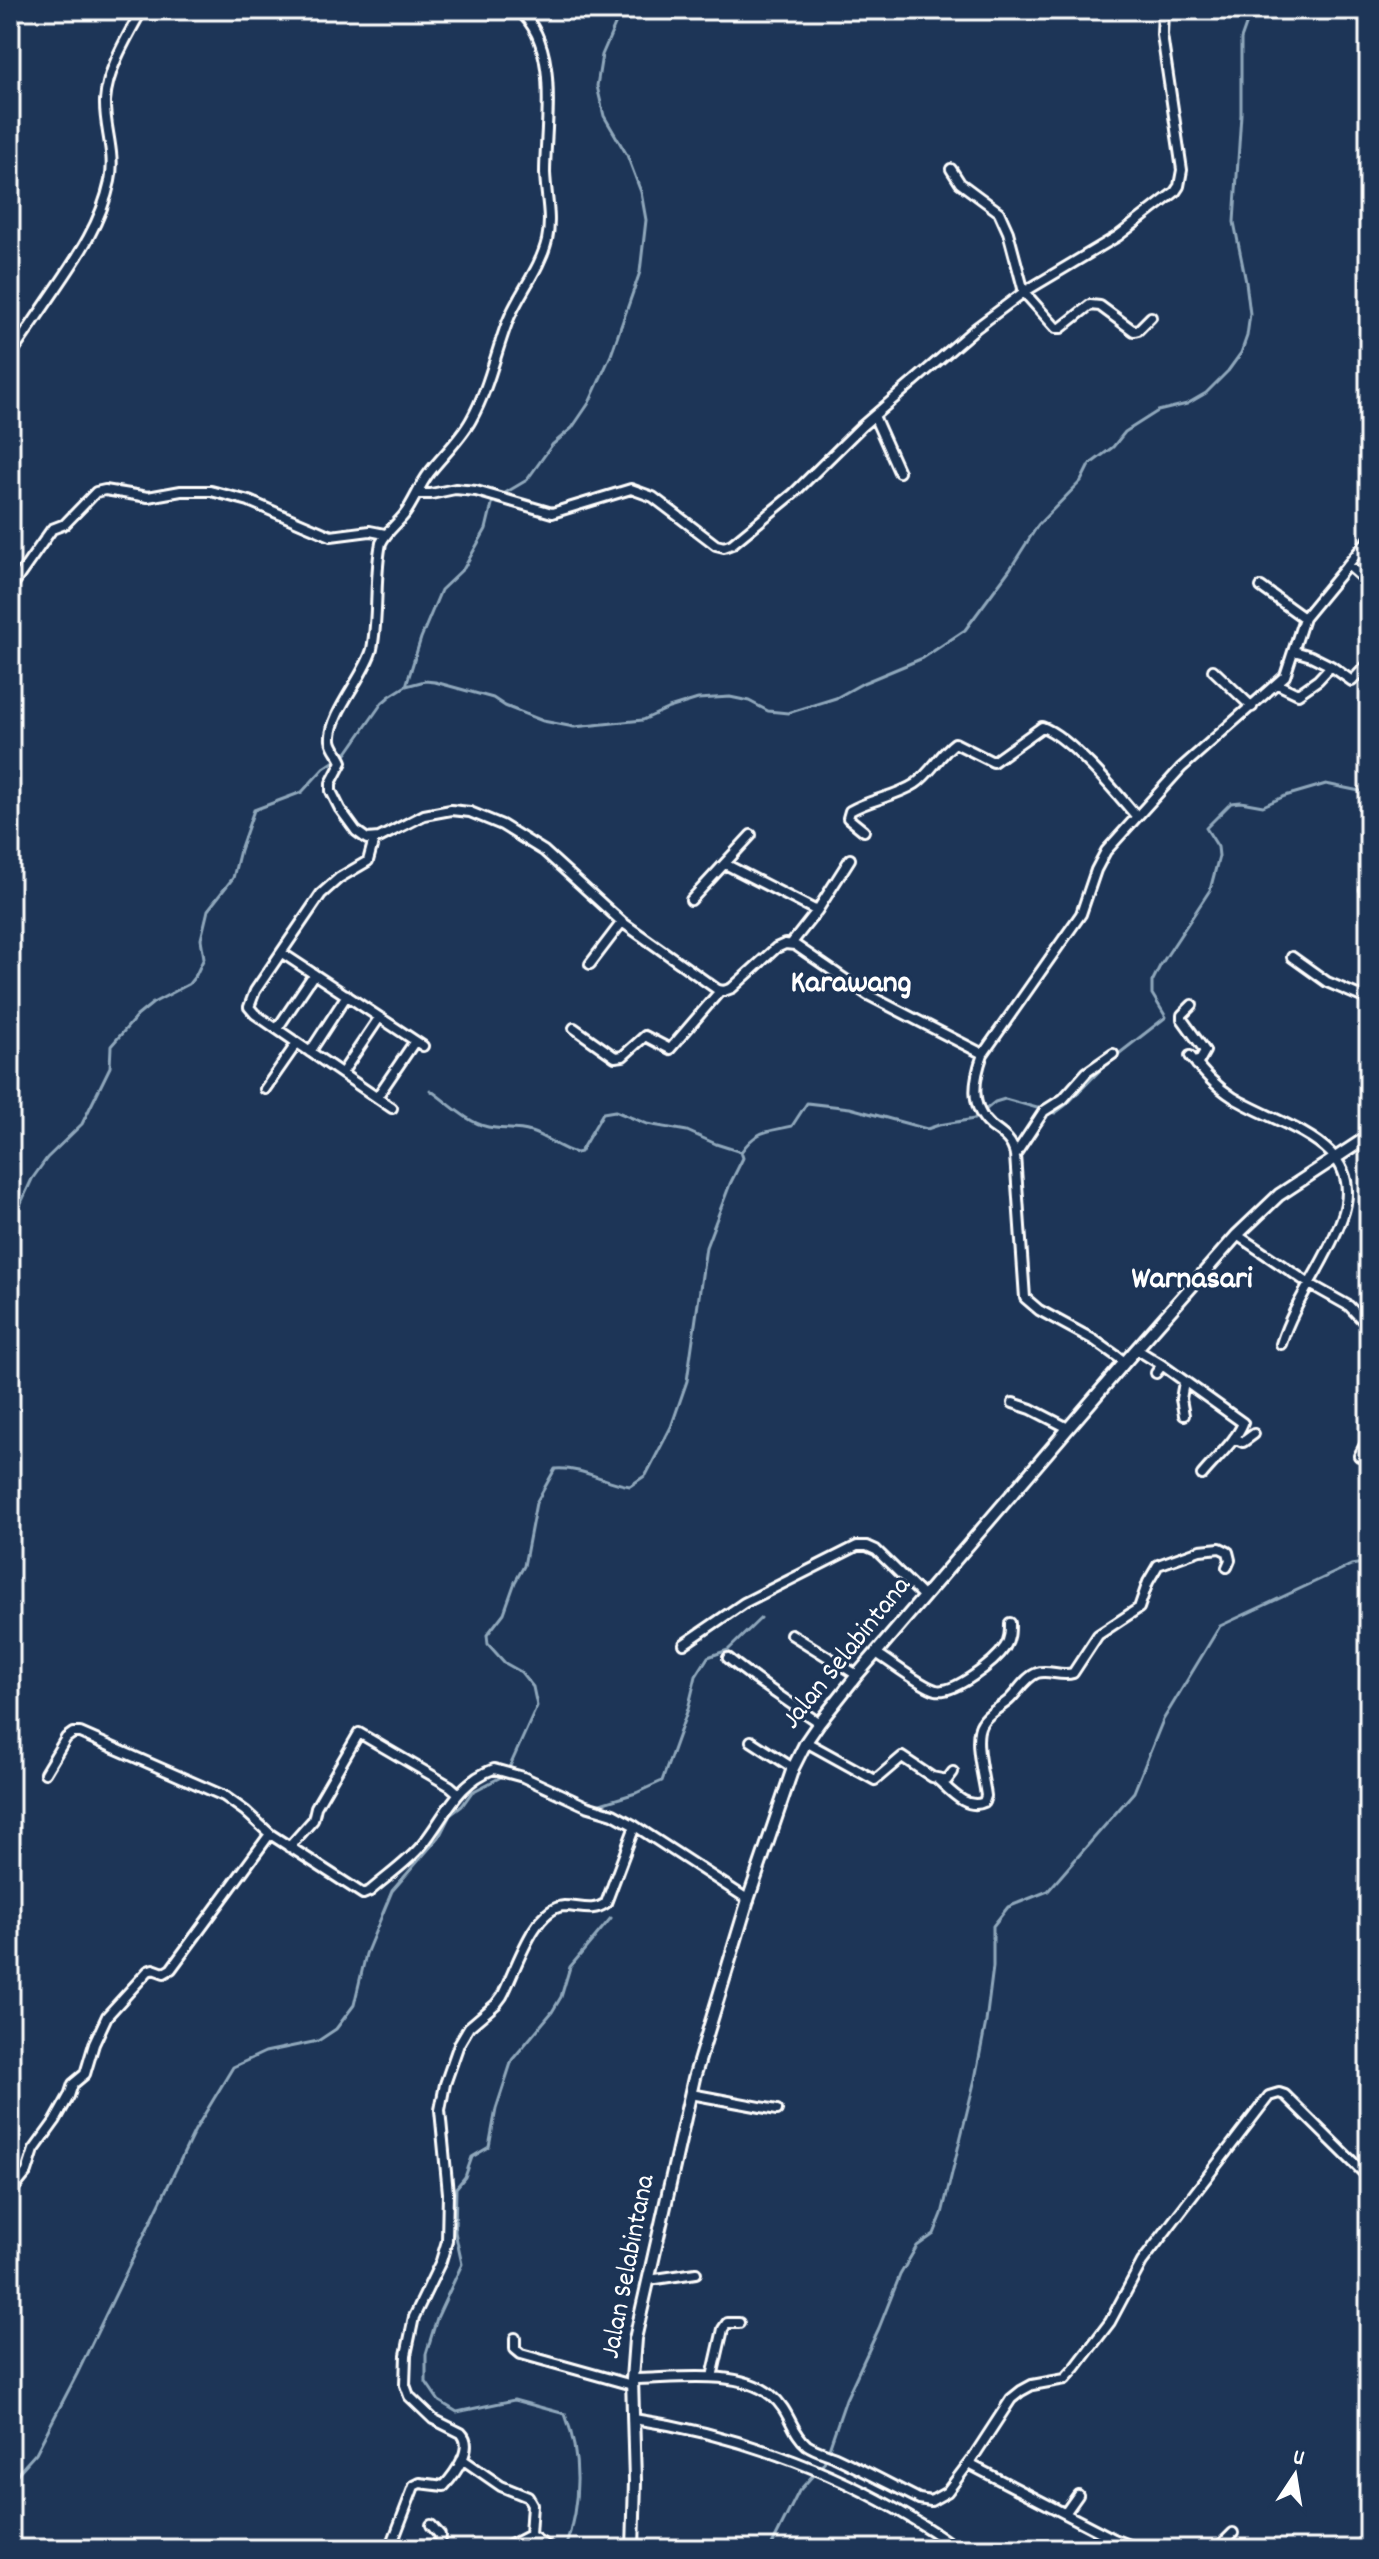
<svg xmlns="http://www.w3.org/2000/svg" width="1379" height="2559" viewBox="0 0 1379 2559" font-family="Dekko,sans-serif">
<rect width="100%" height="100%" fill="#1d3557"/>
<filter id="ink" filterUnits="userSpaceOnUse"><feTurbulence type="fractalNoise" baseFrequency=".0125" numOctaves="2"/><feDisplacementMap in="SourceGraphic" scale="16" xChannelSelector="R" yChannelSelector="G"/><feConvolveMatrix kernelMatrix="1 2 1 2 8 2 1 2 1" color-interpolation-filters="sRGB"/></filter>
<g filter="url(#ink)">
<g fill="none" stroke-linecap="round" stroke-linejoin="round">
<path stroke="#8fa7bb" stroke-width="3" d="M500,496L527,480L552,445L572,428L589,403L611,355L640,272L646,220L641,192L627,155L604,116L597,86L602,55L618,18V10
M406,686L421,638L441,590L464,568L486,529L493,500
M430,1090C449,1103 466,1122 488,1127C502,1130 517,1127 531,1132C547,1137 559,1149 576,1153L580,1152L603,1113L615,1111L647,1124L687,1131L716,1144L741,1152
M741,1152C757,1129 768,1132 792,1126L807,1103L850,1108L927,1129L939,1125L974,1119L995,1102L1005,1099L1055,1113L1067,1104L1107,1063L1166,1017L1152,994V982L1160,966L1210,890L1219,856L1218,847L1206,828L1231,803L1241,802L1263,806L1285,796L1326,784L1369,793
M10,1212L20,1205L32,1179L47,1158L82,1124L110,1067L111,1046L137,1016L153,1003L189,984L196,975L204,958L201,939L208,910L233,878L240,850L254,810L302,792L324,768L347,753L382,703L390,696L406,686L425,681L435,682L493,698L505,706L543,721L574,727L643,720L669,708L698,699L730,697L749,701L768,711L788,713L836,698L863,683L923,658L965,630L1010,569L1038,525L1081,481L1089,465L1113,447L1125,432L1158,411L1187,404L1206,393L1228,371L1241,353L1247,336L1250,314L1246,282L1234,222L1241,114V39L1247,22L1259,10
M594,1806L636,1793L662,1781L688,1709L696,1676L708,1657L728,1650L761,1618
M820,2468L824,2463L846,2399L879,2328L900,2275L917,2246L934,2234L942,2214L975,2079L986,2022L993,1967V1926L1008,1907L1048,1891L1134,1792L1163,1720L1220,1626L1351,1565L1369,1562
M10,2482L36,2453L77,2374L195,2130L233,2067L265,2052L318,2041L336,2029L354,2005L366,1954L392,1891L439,1837L450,1815L462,1806L472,1792L501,1777L510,1766L537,1706L533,1687L521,1672L505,1663L488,1644L487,1635L504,1613L515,1582L524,1566L536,1503L555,1469C583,1467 603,1482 630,1486L646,1475L671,1427L687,1381L706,1247L730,1184L743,1158L741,1152
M527,2549L539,2546L544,2549
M565,2549C580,2504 582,2458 565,2414L514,2400L457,2412L439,2401L426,2382V2354L437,2318L462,2264L455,2232L456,2188L465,2177L472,2157L489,2147L496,2109L512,2060L552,2012L561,1997L570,1967L611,1918
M770,2549L799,2491L815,2473"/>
<defs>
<path id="minor" d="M518,10C561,44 545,126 545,173C546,196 552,218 547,240C540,270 518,294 507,323C495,355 488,390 471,420C460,440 443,455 429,473C419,486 414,502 404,515C396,525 386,532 381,543C374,577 379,614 372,649C365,676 329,714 331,740C332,748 339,754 342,762L331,783V791L340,809L356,831L367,839L379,838L424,815L451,810L470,812L502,825L544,851L622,922L718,990L724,991L732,988L776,948L785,944L795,945L868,995L983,1054
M951,169L960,183L999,212L1008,232L1024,292L1056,328H1061L1090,305L1100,306L1134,331L1138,330L1151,317
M10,356C25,334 40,312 55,290C79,255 101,223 110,181C116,153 104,128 105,101C107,70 127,37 142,10
M874,416L899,472
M417,494H431L455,489L476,491L552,513L631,489L653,497L716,545L724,547L732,544L793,494L862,426L976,328L1024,292L1118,236L1175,192L1179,186L1182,170L1162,35L1163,10
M1348,565L1369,584
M1261,587L1304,618
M10,589L52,529L65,524L96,492L105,490L148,497L181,491H211L249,501L331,536L370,531L385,534
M1294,651L1311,656L1331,666
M1213,670L1252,707
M1277,684L1298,694L1318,680L1331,666L1352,681L1369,663
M864,831L848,818L850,811C870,799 895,797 915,784C931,773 940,754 955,743L993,762L1042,727C1070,737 1116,792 1136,816
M374,839L368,861L339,878L321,894L255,991L249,1007L255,1014L392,1108
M725,864L817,911
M1365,889L1369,893
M691,900L751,835
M791,944L817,911L850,859
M282,953L423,1046
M1292,957L1327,982L1369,1000
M590,964L622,922
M1192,1005L1182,1015V1019L1205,1051L1197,1065
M574,1028L615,1057L623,1056L645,1036L670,1049L720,991
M277,1029L314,974
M310,1052L347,995
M1190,1056C1204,1073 1214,1085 1234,1098C1282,1127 1369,1143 1342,1218C1326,1263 1295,1299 1281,1344
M342,1073L379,1018
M265,1089L297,1043
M377,1097L415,1041
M1015,1155L1044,1111L1063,1099L1087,1072L1113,1054
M1237,1235L1308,1283L1349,1306L1369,1327
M1136,1349L1162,1365L1156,1373
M1125,1362L1094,1340L1039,1310L1025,1298L1015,1155C1012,1140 1003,1135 991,1126C969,1107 974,1079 983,1054L1081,914L1096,870L1106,851L1181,768L1285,676L1304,618L1369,539
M1162,1365L1243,1423C1236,1441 1215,1459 1202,1475
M1184,1382L1181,1399L1184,1415
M1013,1403L1031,1409L1068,1428
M1234,1438L1243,1442L1254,1434
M1359,1456L1369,1437
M791,1634L857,1675
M684,1644L744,1603L857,1546H867L876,1550L924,1597
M876,1653C891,1662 921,1686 936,1690C954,1694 995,1662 1005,1647C1010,1639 1010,1632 1010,1623
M728,1658C757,1682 788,1701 819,1723
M751,1741L793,1768
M806,1742L875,1780L902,1757L932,1777L947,1780L953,1772
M45,1773L66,1738L73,1733H80L224,1796L245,1811L270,1834
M936,1778C949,1789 966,1811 984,1802L986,1796C984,1778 972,1738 982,1723C988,1712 1002,1707 1010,1699C1018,1691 1026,1677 1037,1673C1048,1669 1061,1677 1073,1673L1098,1635L1139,1608L1148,1582L1158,1565L1200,1550L1220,1548L1228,1552L1230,1560L1227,1567
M289,1847L313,1820L316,1807L359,1733L450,1786L458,1793
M691,2094L777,2110
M10,2208L14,2188L27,2172L34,2150L55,2121L69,2096L73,2084L85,2074L94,2044L107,2016L148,1971L153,1969L164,1973L171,1969L270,1834L363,1894L370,1891C387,1876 407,1863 422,1845C445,1817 457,1782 494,1769L523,1777L586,1806L613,1814L635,1826
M649,2280L696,2273
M515,2338V2349L521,2354L632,2385
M712,2377L723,2329L727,2323H739
M632,2379C673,2379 737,2368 771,2395C790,2410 791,2432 807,2445C816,2451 826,2453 835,2457C863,2470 891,2485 919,2499L931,2501L947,2492L972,2459L1011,2399L1021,2391L1032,2385L1065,2379L1075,2368L1110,2322L1142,2262L1269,2096L1279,2093L1285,2095L1369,2178
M634,2419C730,2433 828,2468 911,2518C927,2528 943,2537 957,2549
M462,2459L501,2486L528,2497L532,2504L530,2535L551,2549
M969,2464L1114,2539L1140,2549
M1066,2512L1078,2495
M431,2525L440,2535L439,2547
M390,2549L414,2486L420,2483L444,2486C455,2474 475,2447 461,2433L433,2419L409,2396L405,2385L406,2355L414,2317L441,2261L447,2241L448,2193L440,2110L445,2084L459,2044L469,2027L496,2004L502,1996C515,1973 533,1908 564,1906C580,1906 592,1913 606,1903L635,1826L749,1900
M415,2549L420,2545L447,2549
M503,2549L530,2535
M1217,2549L1233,2533"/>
<path id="tertiary" d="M633,2549L635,2481L632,2379L635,2339L694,2078L747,1903L793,1768L806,1742L819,1723L857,1675L1125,1362L1237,1235L1279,1195L1369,1136"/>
</defs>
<use href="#minor" stroke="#fff" stroke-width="14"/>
<use href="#tertiary" stroke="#fff" stroke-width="16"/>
<use href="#minor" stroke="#1d3557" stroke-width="8"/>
<use href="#tertiary" stroke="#1d3557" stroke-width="10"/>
</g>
</g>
<g text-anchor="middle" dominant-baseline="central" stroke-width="6" stroke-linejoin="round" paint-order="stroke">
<g font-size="28" fill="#fff" stroke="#1d3557">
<text transform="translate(848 1654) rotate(-51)">Jalan Selabintana</text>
<text transform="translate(630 2267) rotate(-79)">Jalan Selabintana</text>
</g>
<g font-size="32" font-weight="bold" fill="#fff" stroke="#1d3557">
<text x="851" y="985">Karawang</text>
<text x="1192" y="1281">Warnasari</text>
</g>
</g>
<rect width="1379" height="2559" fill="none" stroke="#1d3557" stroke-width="40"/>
<rect x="20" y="20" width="1339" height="2519" fill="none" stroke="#fff" stroke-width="3" filter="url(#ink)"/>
<g transform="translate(1295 2475) rotate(12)" stroke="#1d3557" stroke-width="6" paint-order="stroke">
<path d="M0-6L14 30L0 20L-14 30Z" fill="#ffffff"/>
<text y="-12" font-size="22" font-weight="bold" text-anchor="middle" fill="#ffffff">U</text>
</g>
</svg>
